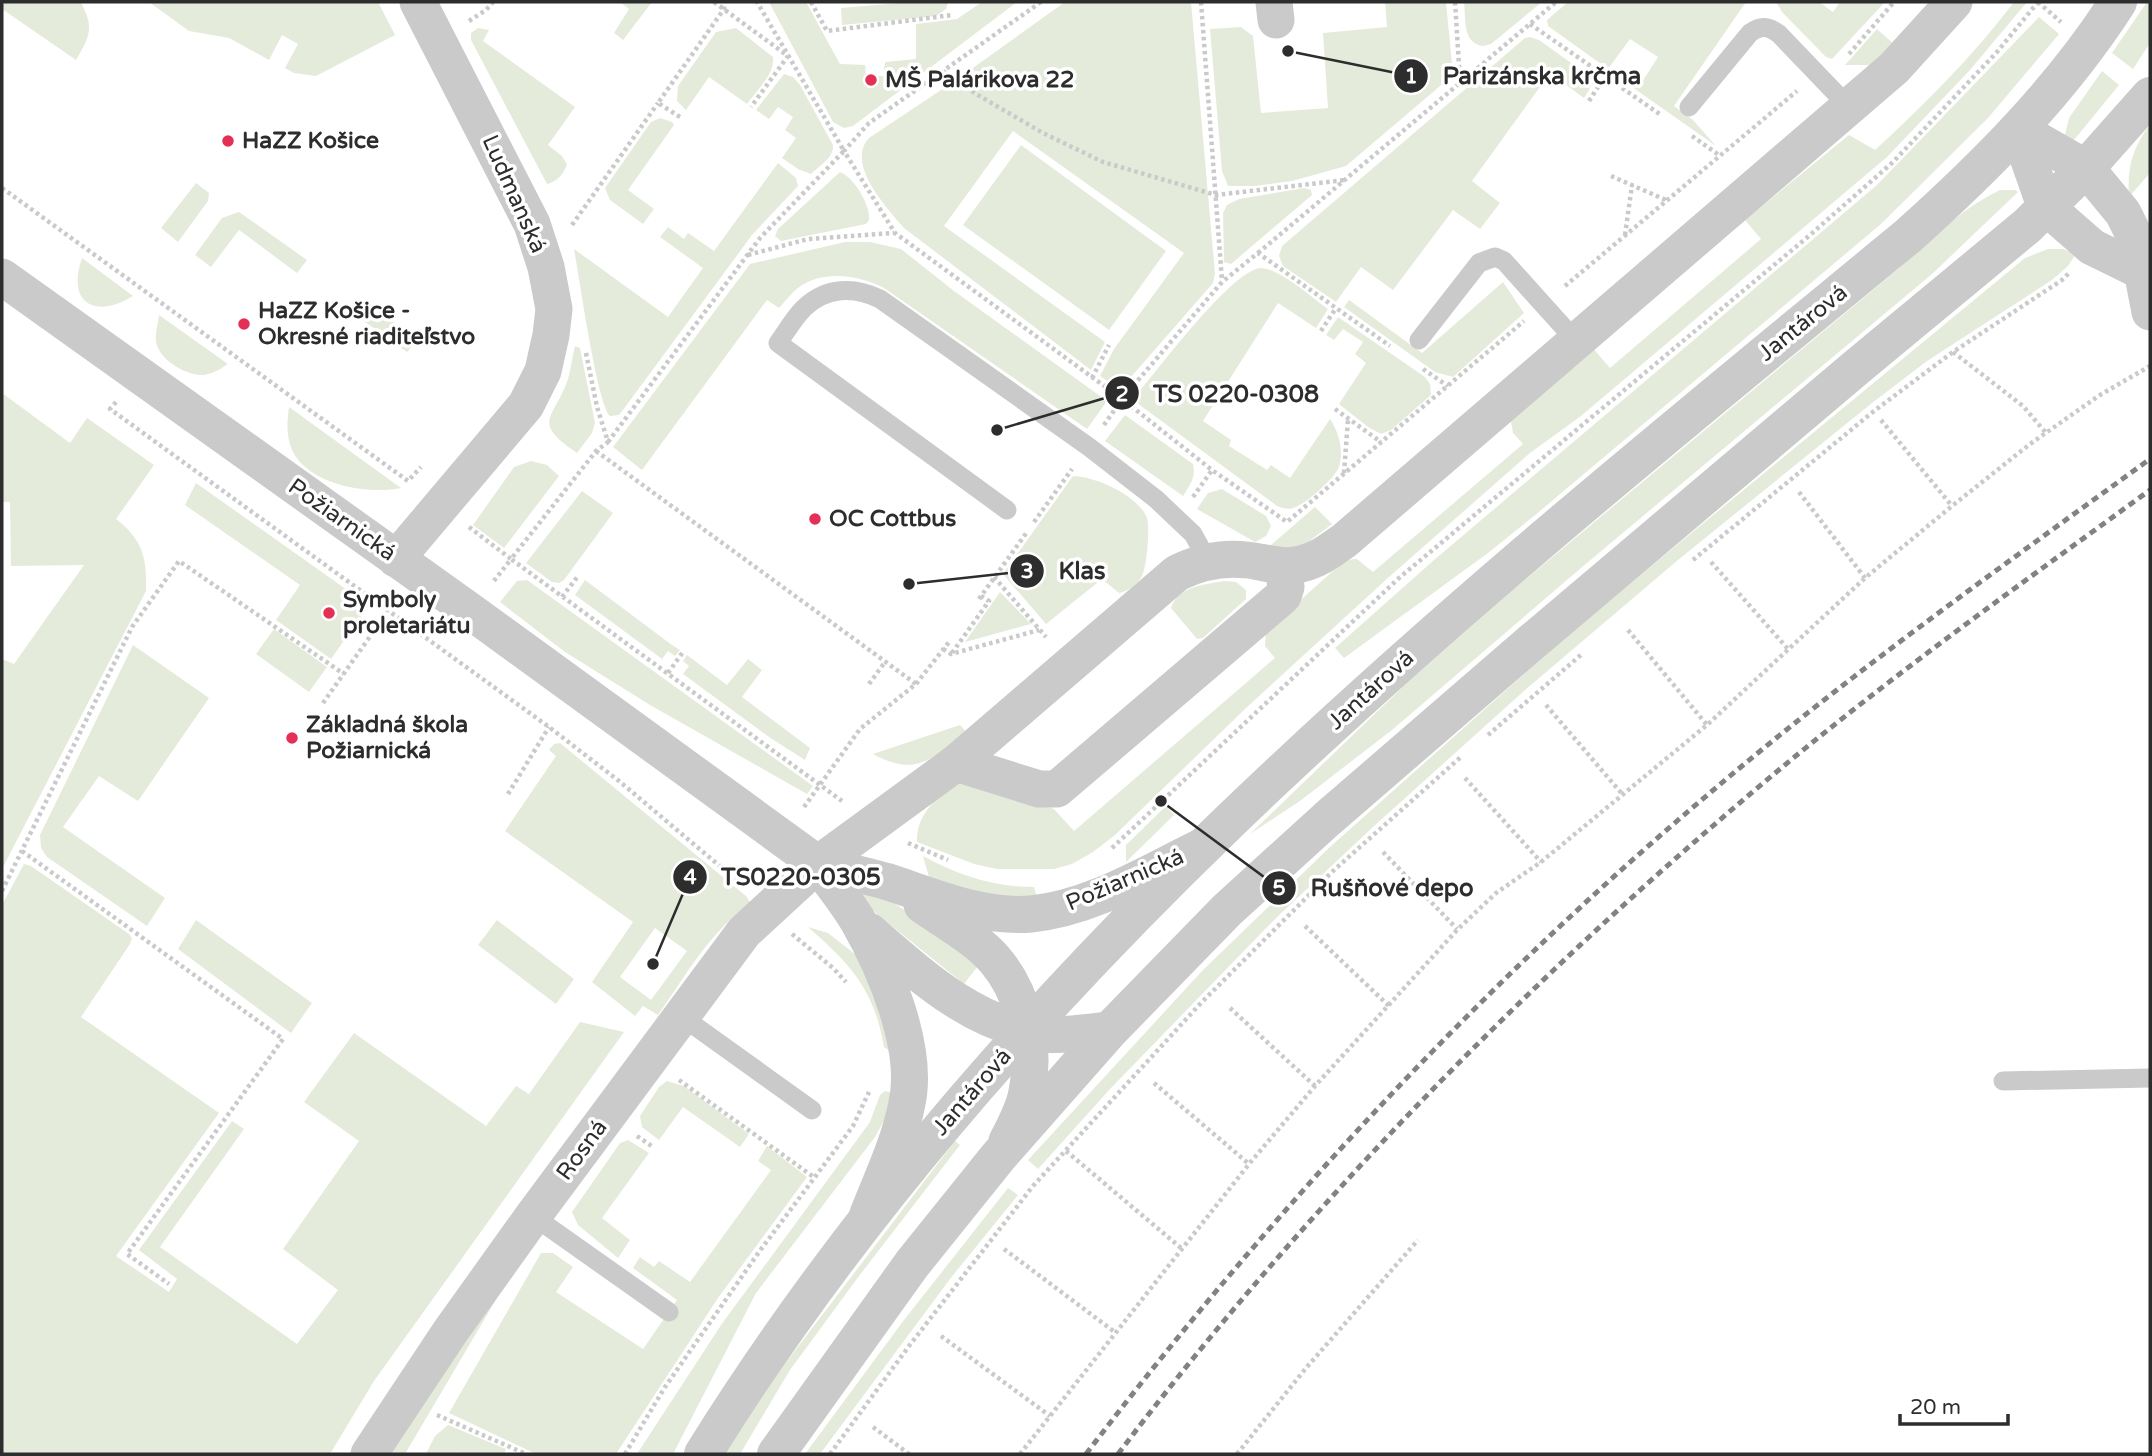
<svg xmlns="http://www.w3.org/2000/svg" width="2152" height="1456" viewBox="0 0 2152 1456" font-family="'Varela Round',sans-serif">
<rect width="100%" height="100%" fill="#fff"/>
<path fill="#e5ebda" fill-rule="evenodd" d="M4,2L81,3C95,28 89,37 76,60L2,9Z
M149,2H378L395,35L316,76L294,73L285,68L298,44L282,35L269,60L229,38L189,31Z
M620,2H652L623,40L614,33L629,9Z
M769,2H806L840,64L865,65L866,75L883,76L885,62L916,59V24L957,19L982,2H1017L853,126L844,128L833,122Z
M912,2H948L946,9L936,16L842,25L841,8Z
M1065,2H1191L1215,274L1213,283L1131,377C1119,388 1112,385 1100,376L1114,349L1184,253L1013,131L944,226L1105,342L1091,370L904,228C887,208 845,164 869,138L956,80Z
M1385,2H1446L1452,64L1446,81L1346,166L1292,181L1254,186H1228L1222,171L1210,29L1241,27L1253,36L1261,113L1328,108L1323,33L1387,27Z
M1464,2H1542L1491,44L1483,46C1462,43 1466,19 1464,2Z
M1568,2H1746L1674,106L1693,120L1716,146L1615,75L1620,67L1642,82L1658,57L1630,39L1608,69L1548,26L1547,20Z
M1776,2H1819L1833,12L1840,2H1885L1832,59L1826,57L1782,12Z
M2014,2H2027L1970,70L1887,157L1581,416L1530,453L1389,577L1245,709L1115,835L1093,852L1072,864L1054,869H997L974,864L917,842C916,815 936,799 954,783L984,786L1054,809L1074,831L1275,658L1265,646L1266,631L1345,560L1357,559L1373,572L1523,444L1513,433L1511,422L1516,414L1592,347L1610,368L1761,239L1745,220L1849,135L1875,150C1925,104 1973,56 2014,2Z
M2147,2H2150V43L2133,69L2112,53Z
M2039,17L2059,34L1988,118L1881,224L1534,516L1488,553L1344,658L1335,648L1434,560L1877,185Z
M478,28L489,30L483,41L575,107L548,145L562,156L567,164C564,175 557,181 547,184L471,40V33Z
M736,28L773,57C775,74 757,90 747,104L709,77L686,110L677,101L678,86L716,32Z
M1877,29L1895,45L1870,65H1845Z
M1530,37L1539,40L1595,80L1584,98L1550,73L1472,181L1500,203L1480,229L1453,210L1393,290L1361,267L1336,302L1283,266L1279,256L1282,246L1525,38Z
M2102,71L2119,85L2074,140L2064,139L2069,118Z
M784,74L793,77L800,85L833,145C834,158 819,166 811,174L798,169L782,158L796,138L785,130L793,117L778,107L769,119L756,110Z
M660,118L672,122L674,125L628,190L654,209L643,224L610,200L605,188L651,122Z
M2150,125V173L2129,197C2127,168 2132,148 2150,125Z
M1021,145L1166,251L1109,330L963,225Z
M778,163L796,178L798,186L752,235L623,410L619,415L610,416C597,404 579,275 574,249L668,317L703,268L660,237L668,227L684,239L688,233L714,251Z
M840,172C854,177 871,206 869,220L866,224L781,241L775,236L778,229Z
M196,183L209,193L208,201L178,242L161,228Z
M1304,188L1311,190L1312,195L1231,264L1224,262L1223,213L1227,205L1239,199Z
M2000,190H2015L2018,192L1932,274L1581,568L1392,730L1300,801L1250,834L1409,681L1508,594L1897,270C1930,241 1960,209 2000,190Z
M239,212L307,260L297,273L239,230L211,267L195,255L222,218Z
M845,242H870L901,249L954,291L1107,401L1087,429L884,288C860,275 822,269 798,288C791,293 785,302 779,308L767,300L642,470L613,447L750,264Z
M2048,249H2063L2076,254L2068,266L2052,280L1927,361L1872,403L1678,560L1525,690L1373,827L1275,919L1111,1088L1038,1169L1028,1160L1203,970L1331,846L1575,629L2025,258Z
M82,258L133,296C96,319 66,304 82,258Z
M1259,268C1279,267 1311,297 1328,309L1316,328L1278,303L1203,421L1231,440L1229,446L1267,470L1271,465L1290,478L1330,419C1339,432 1344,451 1339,467C1335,478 1305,505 1293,508C1287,510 1283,508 1277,506L1137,403V394L1142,388C1164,362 1229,275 1259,268Z
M1503,282L1524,313L1453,377L1435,372L1344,307L1349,300L1422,353Z
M359,298L418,340L407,352L350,311Z
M159,315L228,364C220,369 213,374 203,375C187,376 159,360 156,342C155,333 158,323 159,315Z
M1338,317L1425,377L1430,384L1431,395L1391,430L1381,434L1368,427L1339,404L1366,363L1355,354L1363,342L1343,329L1334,340L1326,335Z
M575,346L580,348L595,423L592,433L577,453C530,421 554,420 568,379C571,369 572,357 575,346Z
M2,393L70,443L87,418L154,465L116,519C143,540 147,558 146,591L2,869V659L14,664L84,565L11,566L10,502H2Z
M289,407L401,488C368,495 308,485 292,450C286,436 287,422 289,407Z
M1125,415L1193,464C1196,478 1190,485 1183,496L1105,441Z
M531,461L547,465L559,476L504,548L473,525L514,467Z
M1073,476C1095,476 1139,496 1147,518C1150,528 1147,569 1141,578C1137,584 1127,592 1119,593L1102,579L1046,624L1003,574Z
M196,483L367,604V608L331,659L276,620L300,585L185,505Z
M1222,489L1266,516L1271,526L1266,536L1255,542L1197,509L1208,493Z
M582,491L613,513L564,580L559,583L552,582L526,563Z
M1315,507L1332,524L1300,548L1265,550Z
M527,580L813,786L807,794L650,705L565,652L500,602L517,581Z
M585,580L672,645L680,650L675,656L668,651L662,659L575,595Z
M1225,581L1236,582L1246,590V599L1203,638L1197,639L1171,608C1178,586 1206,584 1225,581Z
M1000,592L1031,624L965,642Z
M274,629L327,667L309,692L256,654Z
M133,645L209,698L138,801L99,776L63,827L165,898L147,926L47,857L41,848L40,835Z
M687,655L727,685L748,659L762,670L742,697L810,748L805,760L769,737L683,674L689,666L683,661Z
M960,725L968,734C929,758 918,778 873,754Z
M560,743L746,896L751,904C710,930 686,976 658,1015L643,1006L635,1016L592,982L633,922L505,831L556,756L549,750L554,744ZM655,928L687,951L651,1000L620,977Z
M1166,806L1174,815L1126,862V845Z
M923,856C958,875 993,887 1034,887L1037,898L988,897L929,877Z
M24,864L31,866L129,934L132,938L130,944L81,1017L219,1113L116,1256L169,1292L177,1279L139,1250L232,1121L244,1129L160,1247L297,1344L338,1290L283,1249L359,1141L304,1102L354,1033L486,1126L516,1086L529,1094L580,1022L624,1032L374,1381L330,1454H2V905Z
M859,887L891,901L981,962L964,984L862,902Z
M196,920L312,1003L291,1033L178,949Z
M497,920L574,979L556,1004L478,945Z
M808,927L828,933L860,958L897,1056L884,1047C874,989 851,965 808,927Z
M667,1081L684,1086L749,1134L740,1147L683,1107L659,1140L642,1127L640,1116L659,1087Z
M885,1091L893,1093L890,1110L875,1137L756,1293L673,1454H637L721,1325L870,1122L880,1095Z
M628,1140L649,1153L602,1218L630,1240L618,1258L578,1225L572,1212L620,1143Z
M955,1141L960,1145L859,1276L790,1370L740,1454H724L784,1365Z
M767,1146L807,1177L718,1298L616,1454H536L449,1413L541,1253H553L573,1267L556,1292L643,1349L677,1300L633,1268L640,1257L654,1267L659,1261L690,1282L771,1170L758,1161Z
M1008,1188L1018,1195L950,1279L820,1454H805L904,1320Z
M523,1254L405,1454H381Z
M448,1425L506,1449L504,1454H461L456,1452L455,1454H426L435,1436Z"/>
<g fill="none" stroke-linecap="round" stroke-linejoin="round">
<path stroke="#cacaca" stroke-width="4.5" stroke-dasharray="3.5 3.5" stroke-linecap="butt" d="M714,2L788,56L751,107
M811,2L827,31L952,15
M1041,2L869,123L844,151L895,233L1122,399L1212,470L1287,522L1524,321
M1201,2L1222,281
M1455,2L1460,81
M2038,2L2061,22
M469,21L486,10L493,2
M1530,24L1661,115
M1849,54L1894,2
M943,71L976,94L1043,133L1103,162L1216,195L1345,180
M1589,101L1605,76
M680,117L658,103L724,9V2
M1692,136L1719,155
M1611,176L1666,200
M2,188L408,481L421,467
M572,225L658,103
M1625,235L1632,185
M1258,253L1556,2
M748,255L808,239L894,233
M1565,286L1797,91
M1321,331L1336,308
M1953,352L2023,406L2046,433
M586,353L597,407L608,442L596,451L511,559L842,801
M1423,369L1448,386
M1092,378L1109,345
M116,402L110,409L549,727L619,781L741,884
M1335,409L1381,442
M1881,420L1952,506
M1104,425L1122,399L1222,282L1258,253L1390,346
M608,442L760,238L844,151L757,2
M596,451L916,684
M1344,473L1348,419
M1799,492L1865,578
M1193,497L1212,470
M1034,522L1072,469
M469,527L511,559L493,582
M1693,560L1874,411L1953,352L2062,280L2069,273
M1711,562L1788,649
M994,577L1046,637
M562,597L578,576
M979,599L1027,532
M1628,630L1707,725
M943,649L951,654L1039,630
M952,653L989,601L981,596
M668,673L683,652
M869,684L885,662
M323,703L388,611
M1546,705L1623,795
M1488,735L1582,654
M1465,778L1541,862
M508,794L549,727
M804,807L860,729L916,684L949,642
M908,843L948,860
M1112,848L1399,578L1810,235L1893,162L1997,52L2038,2
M22,851L283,1039L127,1254L169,1284
M1383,852L1457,929
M2,891L132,627L179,561L344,674
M1305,926L1389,1006
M792,934L833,968L846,982
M1230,1008L1315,1086
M679,1080L815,1178
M1154,1083L1249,1164
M637,1136L653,1147
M1066,1151L1181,1248
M1004,1249L1116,1333
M941,1336L1050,1416
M437,1415L526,1454
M873,1427L909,1454
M625,1454L665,1387L759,1252L853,1126L869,1092
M830,1454L909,1346L1033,1186L1201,1003L1333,871L1462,756
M1020,1454L1249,1164L1315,1086L1457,930L1496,893L1541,862L1707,725L1865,578L1952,506L2030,444L2100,395L2150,366
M1237,1454L1306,1368L1418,1240"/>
<path stroke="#cacaca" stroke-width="19" d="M1689,107L1750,33C1761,25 1768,26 1779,34L1849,107
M1419,340L1479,263L1495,257L1504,261L1576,341
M1007,510L778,343C786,332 794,318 804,308C826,287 854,286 880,299L1089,447L1156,499L1193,534L1208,561
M681,1016L812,1110
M2003,1081L2150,1078
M533,1216L669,1312"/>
<path stroke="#cacaca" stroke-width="37" d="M1274,2L1276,20
M2018,129L2086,168L2123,213L2136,239L2150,312
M2018,129L2045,206L2092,247L2143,272
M2,277L470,611L818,864C831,883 846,901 858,921C885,968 919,1048 907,1103C900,1141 882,1178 868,1214
M396,559L526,405L543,371L551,335L554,309L546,267L532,224L418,2
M956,763L1039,789H1057L1283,596L1286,587L1283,567
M818,864C840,870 863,875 885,881C933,896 980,918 1031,914C1091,908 1146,874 1199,848
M922,905C946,922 976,938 995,960C1024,994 1036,1047 1027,1092C1024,1109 1015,1126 1007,1141
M869,931C920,975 974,1026 1045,1034C1066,1036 1088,1032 1110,1030
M369,1454L450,1332L533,1216L744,932L818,864L956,763L1177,573C1199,562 1222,557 1247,560C1266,562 1282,569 1301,564C1318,560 1331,550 1345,540L1894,68L1954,2"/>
<path stroke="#cacaca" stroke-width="38" d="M703,1454C1009,963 1466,600 1908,236C1986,166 2061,91 2118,2
M776,1454L912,1264L998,1157L1110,1030L1227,910L1327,819L1533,641L1858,366L2027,226L2086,168L2150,96"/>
<path stroke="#828282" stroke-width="5" stroke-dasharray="7 5" stroke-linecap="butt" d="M1086,1454C1270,1213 1478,988 1711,792C1851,673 2001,567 2150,459
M1118,1454C1310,1201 1536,972 1780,769C1899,670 2025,581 2150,490"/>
</g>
<g fill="#e33054" stroke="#fff" stroke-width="2.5">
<circle cx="871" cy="80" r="7"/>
<circle cx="228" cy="141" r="7"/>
<circle cx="244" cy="324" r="7"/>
<circle cx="815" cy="519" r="7"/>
<circle cx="329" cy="613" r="7"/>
<circle cx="292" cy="738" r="7"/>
</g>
<g text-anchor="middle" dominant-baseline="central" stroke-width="7" stroke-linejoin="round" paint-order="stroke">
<g font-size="23" font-weight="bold" fill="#2d2d2d" stroke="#fff" text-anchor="start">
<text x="885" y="80">MŠ Palárikova 22</text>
<text x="242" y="141">HaZZ Košice</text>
<text x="258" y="311">HaZZ Košice -<tspan x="258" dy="26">Okresné riaditeľstvo</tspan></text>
<text x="829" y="519">OC Cottbus</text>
<text x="343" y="600">Symboly<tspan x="343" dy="26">proletariátu</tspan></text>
<text x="306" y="725">Základná škola<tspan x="306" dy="26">Požiarnická</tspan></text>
</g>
<g font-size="23" fill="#2d2d2d" stroke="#fff">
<text transform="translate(514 194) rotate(66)">Ludmanská</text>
<text transform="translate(1803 323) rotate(-39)">Jantárová</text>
<text transform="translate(342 520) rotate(35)">Požiarnická</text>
<text transform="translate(1371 690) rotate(-42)">Jantárová</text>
<text transform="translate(1125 880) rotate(-23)">Požiarnická</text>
<text transform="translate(972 1092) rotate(-49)">Jantárová</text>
<text transform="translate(582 1150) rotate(-54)">Rosná</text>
</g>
</g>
<path fill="none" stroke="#2d2d2d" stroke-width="2.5" d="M1288 51L1411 76M997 430L1122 393M909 584L1027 571M653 964L690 877M1161 801L1279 888"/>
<g fill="#2d2d2d" stroke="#fff" stroke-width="2.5">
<circle cx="1288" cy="51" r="7"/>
<circle cx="997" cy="430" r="7"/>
<circle cx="909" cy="584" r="7"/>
<circle cx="653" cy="964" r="7"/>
<circle cx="1161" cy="801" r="7"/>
<circle cx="1411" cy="76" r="18"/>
<circle cx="1122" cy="393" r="18"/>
<circle cx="1027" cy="571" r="18"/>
<circle cx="690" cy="877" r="18"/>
<circle cx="1279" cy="888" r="18"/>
</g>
<g font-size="21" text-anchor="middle" font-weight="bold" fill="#fff">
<text x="1411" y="83">1</text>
<text x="1122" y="401">2</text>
<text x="1027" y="578">3</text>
<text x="690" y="884">4</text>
<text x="1279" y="895">5</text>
</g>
<g font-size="24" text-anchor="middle" font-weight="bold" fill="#2d2d2d" stroke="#fff" stroke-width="7" stroke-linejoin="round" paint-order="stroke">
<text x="1542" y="84">Parizánska krčma</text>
<text x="1236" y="402">TS 0220-0308</text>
<text x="1082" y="579">Klas</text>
<text x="801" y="885">TS0220-0305</text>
<text x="1392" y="896">Rušňové depo</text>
</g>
<rect width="2152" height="1456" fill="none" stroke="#2d2d2d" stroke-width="7"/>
<path d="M1900 1414v10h108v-10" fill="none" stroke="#2d2d2d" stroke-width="3.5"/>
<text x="1910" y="1414" font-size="21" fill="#2d2d2d" stroke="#ffffff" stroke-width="5" paint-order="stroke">20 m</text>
</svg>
